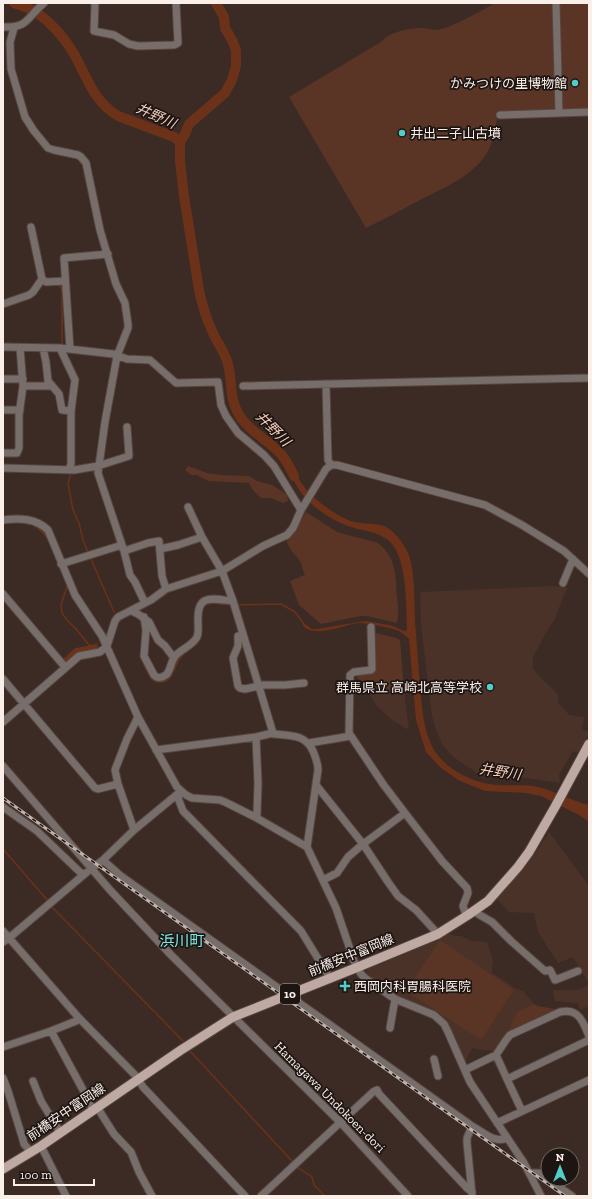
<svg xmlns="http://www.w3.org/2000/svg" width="592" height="1199" viewBox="0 0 592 1199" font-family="'Zilla Slab','Noto Sans JP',serif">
<rect width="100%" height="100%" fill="#3c2b24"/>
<path fill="#4a3229" d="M555,586L568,588L564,595L554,621L548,629L533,657V668L540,677L555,691L559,698L558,702L569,715L584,717L582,730L589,732V734L579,753L573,751L559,775L560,783L527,778L486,776L477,773L452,756L442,744L435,727L432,716L426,666L421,623L420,594L421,592Z
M404,691L409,730L392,720L377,706L368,693Z
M549,832L589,886V1006L580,1010L578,1003L555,1001L553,990H572L581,989L589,984L573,957L558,963L538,932L534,913L509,912L496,898L536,852Z
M449,934L457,936H461L471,941L487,942L493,961L492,968V973L515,988L523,991L534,1004L517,1013L507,1034L497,1050L492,1051L472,1048L464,1065L447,1025L395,998L370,978L367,974L366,970L368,968L376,964L378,965L401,955V954Z"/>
<path fill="#5a3526" d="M494,3H589V110L498,112C496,126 494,141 487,153C472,177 443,188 420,200C402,210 384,219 366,228L289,97L381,42C389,32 409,28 422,28C427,28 432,30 437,30C449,29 484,10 494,3Z
M188,466L207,473L221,475L249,476L257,481L272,485L280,490L287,495L288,501L283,503L271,498H261L252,489L249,483L208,481L197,475H191L185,470Z
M306,512L337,532L378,543C396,557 396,576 397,598C398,607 399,613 397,623L367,616H361L321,624L299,605L290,581L305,575C303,571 302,567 301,563C296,554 288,550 286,538C298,531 299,523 306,512Z
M376,633L396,638L400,640L404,691L368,693L355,674L372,673L374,637Z
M440,940L514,990L481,1040L406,991Z
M534,1004L538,1006L560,1010L507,1034L517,1012Z"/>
<path fill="#6c3119" d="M291,464C296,472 299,481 305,488C313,499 338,517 351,521C361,524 371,523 381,525C392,528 400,539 405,547C416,564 414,602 415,622C417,643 418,664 420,685C422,707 423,731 434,750C444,766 463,777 480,782C499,788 519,783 538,787C556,791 571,801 589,805V822L581,816L541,796L526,793L485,791L458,780L440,767L426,752L416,720L409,639C407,636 402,633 399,631C392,628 367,623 359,623C342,625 315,639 302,625L305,624L312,629H316L366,621L393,626L404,631L407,630C406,606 407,574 397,552C387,529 362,533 343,524C329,518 308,504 300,491C295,484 291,475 287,467Z"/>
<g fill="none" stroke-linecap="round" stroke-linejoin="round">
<path stroke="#6c3119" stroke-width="1.5" d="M57,285L60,286L62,290V346
M74,420L75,405
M71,473L68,483L73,510L79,523L83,540L88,552
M33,525C50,533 56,558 63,575
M91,559L114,612
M67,586L61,605L62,613L67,620L76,629L89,645L95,647L97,644
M205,605L212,603L232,605
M236,605L281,604L295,612L304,624
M141,649C140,658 144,665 148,673C150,678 153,682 159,682C174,683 173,667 180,658C184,653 191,648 197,644L198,641
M3,849L49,902
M51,906L183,1041
M9,943L33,971
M189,1050L292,1161
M297,1167L312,1177L314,1185L325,1196"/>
<path stroke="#6c3119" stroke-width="5.5" d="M64,662L76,651L95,647"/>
<path stroke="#6c3119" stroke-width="10" d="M14,3C19,5 24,6 28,8C47,17 64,37 74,54C87,77 93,101 118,116L174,137L180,142
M180,142V161L184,196L199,290C202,304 206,318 212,331C217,342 224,351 227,361C234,382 227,397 241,418C251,432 266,439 278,451C285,458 290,467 294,476
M180,142L185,134L189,124L225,93L232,80L236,66V50L232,40L225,28L224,17L216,3"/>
<defs>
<path id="minor" d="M95,3L94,31L114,35L129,44L138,46L174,45L178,43L176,3
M556,3L559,113
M3,27C29,28 27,17 44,3
M14,28L10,42L11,69L25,117L34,131L48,148L54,150L78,155L81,157L86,163L100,230L116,284L125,303L128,324V328L117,356L105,422L98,473L124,551L130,575L135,582L145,603
M500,115L589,112
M31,227L42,279L46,282L65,281
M3,304L29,295L33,292L42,279
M3,347L60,348L113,354L127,359L150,360L176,383L218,382L221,405L226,416L238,433L264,455L274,466L301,510
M43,348L46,362L48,381L59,394L62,410L71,411
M60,348L75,380L71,411V464L69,470
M70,349L64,258L108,254
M3,379H23
M326,384L328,460L331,465
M23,386H52
M243,386L589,378
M3,410H20
M3,453H17L19,448V415L23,386L20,348
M3,468L74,470L98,466L129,456L127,427
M188,507L202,537L222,571L233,601L273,733L274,734C291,736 305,734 313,751C316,758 318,763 318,770L307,847
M3,520C19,518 36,518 48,530L75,595L102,636L138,717L177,787L186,795L192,798L220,800L225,802L255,817L307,847L336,908L354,961L361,974L366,979L395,999L434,1015L444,1024L448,1032L470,1082L524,1163L541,1196
M160,549L178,545L202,537
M124,551L148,543L159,541L162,576L166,589
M61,564L122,545
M563,583L573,559
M3,594L65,667
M132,611L138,614L149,622L158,640L165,646L174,658
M144,617L146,630L144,656L154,675C158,679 162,678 167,674C171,669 171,660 176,655C182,649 193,645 197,637C199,632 198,626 198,621C197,593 212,599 233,601
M371,627L372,669L371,670L354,672L350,675L349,733L383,784L405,813L442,861L467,888L468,893L463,906L465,912L468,915
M243,636H238V646L233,658L238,686L240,688L245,689L263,685H285L304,683
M3,679L95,788L98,789L118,784
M3,722L79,656L100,652L107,646L115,621L118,617L151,600L166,589L222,571L263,546L287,535L293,528L301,510L326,469L331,465H337L485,505L522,525L564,551L589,574
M309,743L351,736
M156,750L256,737L273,733
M3,766L110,890L171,955L341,1123L408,1196
M316,785L363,844L388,882L398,896L416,910L438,934
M181,791L178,798L183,811L301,931L330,978
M3,807L37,831L83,875
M255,817L257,814L258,783L256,737
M134,830L118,784L115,770L127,739L138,717
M103,860L121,876L472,1126C483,1132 495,1144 507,1138
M323,880L337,873L348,857L363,844L405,813
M475,911L478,914L492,922L511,941L545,971L550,970L555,980L578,971
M3,931L79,1018L135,1075L143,1087L245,1196
M3,942L9,938L87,872L103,860L134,830L180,792
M390,1028L395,999
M51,1031L82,1088L93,1110
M3,1047L51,1031L76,1021L79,1018
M496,1055L507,1079L522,1111
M434,1059L438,1076
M465,1070L496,1055L506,1040L510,1035L560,1012C579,1008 583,1022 589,1036
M3,1078L8,1091L23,1140L24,1144L31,1152
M507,1079L589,1040
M33,1081L41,1101L60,1132
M97,1107L114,1134L131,1152L139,1172L152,1196
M497,1123L589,1080
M41,1146L66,1196
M530,1173H539L548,1179
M548,1179L572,1196
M472,1194L467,1143V1138L472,1126
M261,1196L373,1092L377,1090L379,1094L467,1188L472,1192"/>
<path id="major" d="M3,1169L41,1146L181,1050L233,1017L358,967L438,934L468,915L488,901L518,867L529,852L555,807L589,744"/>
</defs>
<use href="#minor" stroke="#574640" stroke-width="9"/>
<use href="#major" stroke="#574640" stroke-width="11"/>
<use href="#minor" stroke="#776d6a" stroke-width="7"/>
<use href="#major" stroke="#beaaa3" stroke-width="9"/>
<defs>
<path id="rail" d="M3,798L565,1196"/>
</defs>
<use href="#rail" stroke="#c0b2ac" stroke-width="3"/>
<use href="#rail" stroke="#1d1512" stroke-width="1.5" stroke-dasharray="4.5" stroke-linecap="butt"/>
</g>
<g fill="#53cdc9" stroke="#1d1512" stroke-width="1.5">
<circle cx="575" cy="83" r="4"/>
<circle cx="402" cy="133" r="4"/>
<circle cx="490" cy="687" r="4"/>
<path d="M343 980h4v4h4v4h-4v4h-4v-4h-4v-4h4z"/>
</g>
<g text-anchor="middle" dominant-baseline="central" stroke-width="3.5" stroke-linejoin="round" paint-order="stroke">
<rect fill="#1d1512" stroke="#b8aea9" stroke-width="1" x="280" y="984" width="20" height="20" rx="3"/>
<g font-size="12" font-weight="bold" fill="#fbefea">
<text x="290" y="994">10</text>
</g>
<g font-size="13" fill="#fbefea" stroke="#1d1512" text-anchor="end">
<text x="567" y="83">かみつけの里博物館</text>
<text x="410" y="133" text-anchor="start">井出二子山古墳</text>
<text x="482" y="687">群馬県立 高崎北高等学校</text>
<text x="354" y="986" text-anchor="start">西岡内科胃腸科医院</text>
</g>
<g font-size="13" fill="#fbefea" stroke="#1d1512">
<text transform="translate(351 955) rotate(-22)">前橋安中富岡線</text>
<text transform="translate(330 1097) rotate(45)">Hamagawa Undokoen-dori</text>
<text transform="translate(66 1112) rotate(-34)">前橋安中富岡線</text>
</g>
<g font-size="14" font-style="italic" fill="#f4cdbe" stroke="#1d1512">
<text transform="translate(156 116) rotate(24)">井野川</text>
<text transform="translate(273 429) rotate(45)">井野川</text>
<text transform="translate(500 772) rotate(9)">井野川</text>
</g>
<g font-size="15" fill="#7eeae5" stroke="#1d1512">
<text x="182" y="941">浜川町</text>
</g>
</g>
<rect width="592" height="1199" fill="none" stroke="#fbefea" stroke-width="8"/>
<g transform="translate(560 1167)"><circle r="19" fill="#1d1512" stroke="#766c68"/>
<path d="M0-3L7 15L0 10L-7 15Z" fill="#53cdc9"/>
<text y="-6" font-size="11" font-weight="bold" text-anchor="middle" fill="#fbefea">N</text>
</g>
<path d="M14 1179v6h80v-6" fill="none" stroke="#fbefea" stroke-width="2"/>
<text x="20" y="1179" font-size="12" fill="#fbefea" stroke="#1d1512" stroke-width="3" paint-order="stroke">100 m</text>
</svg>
